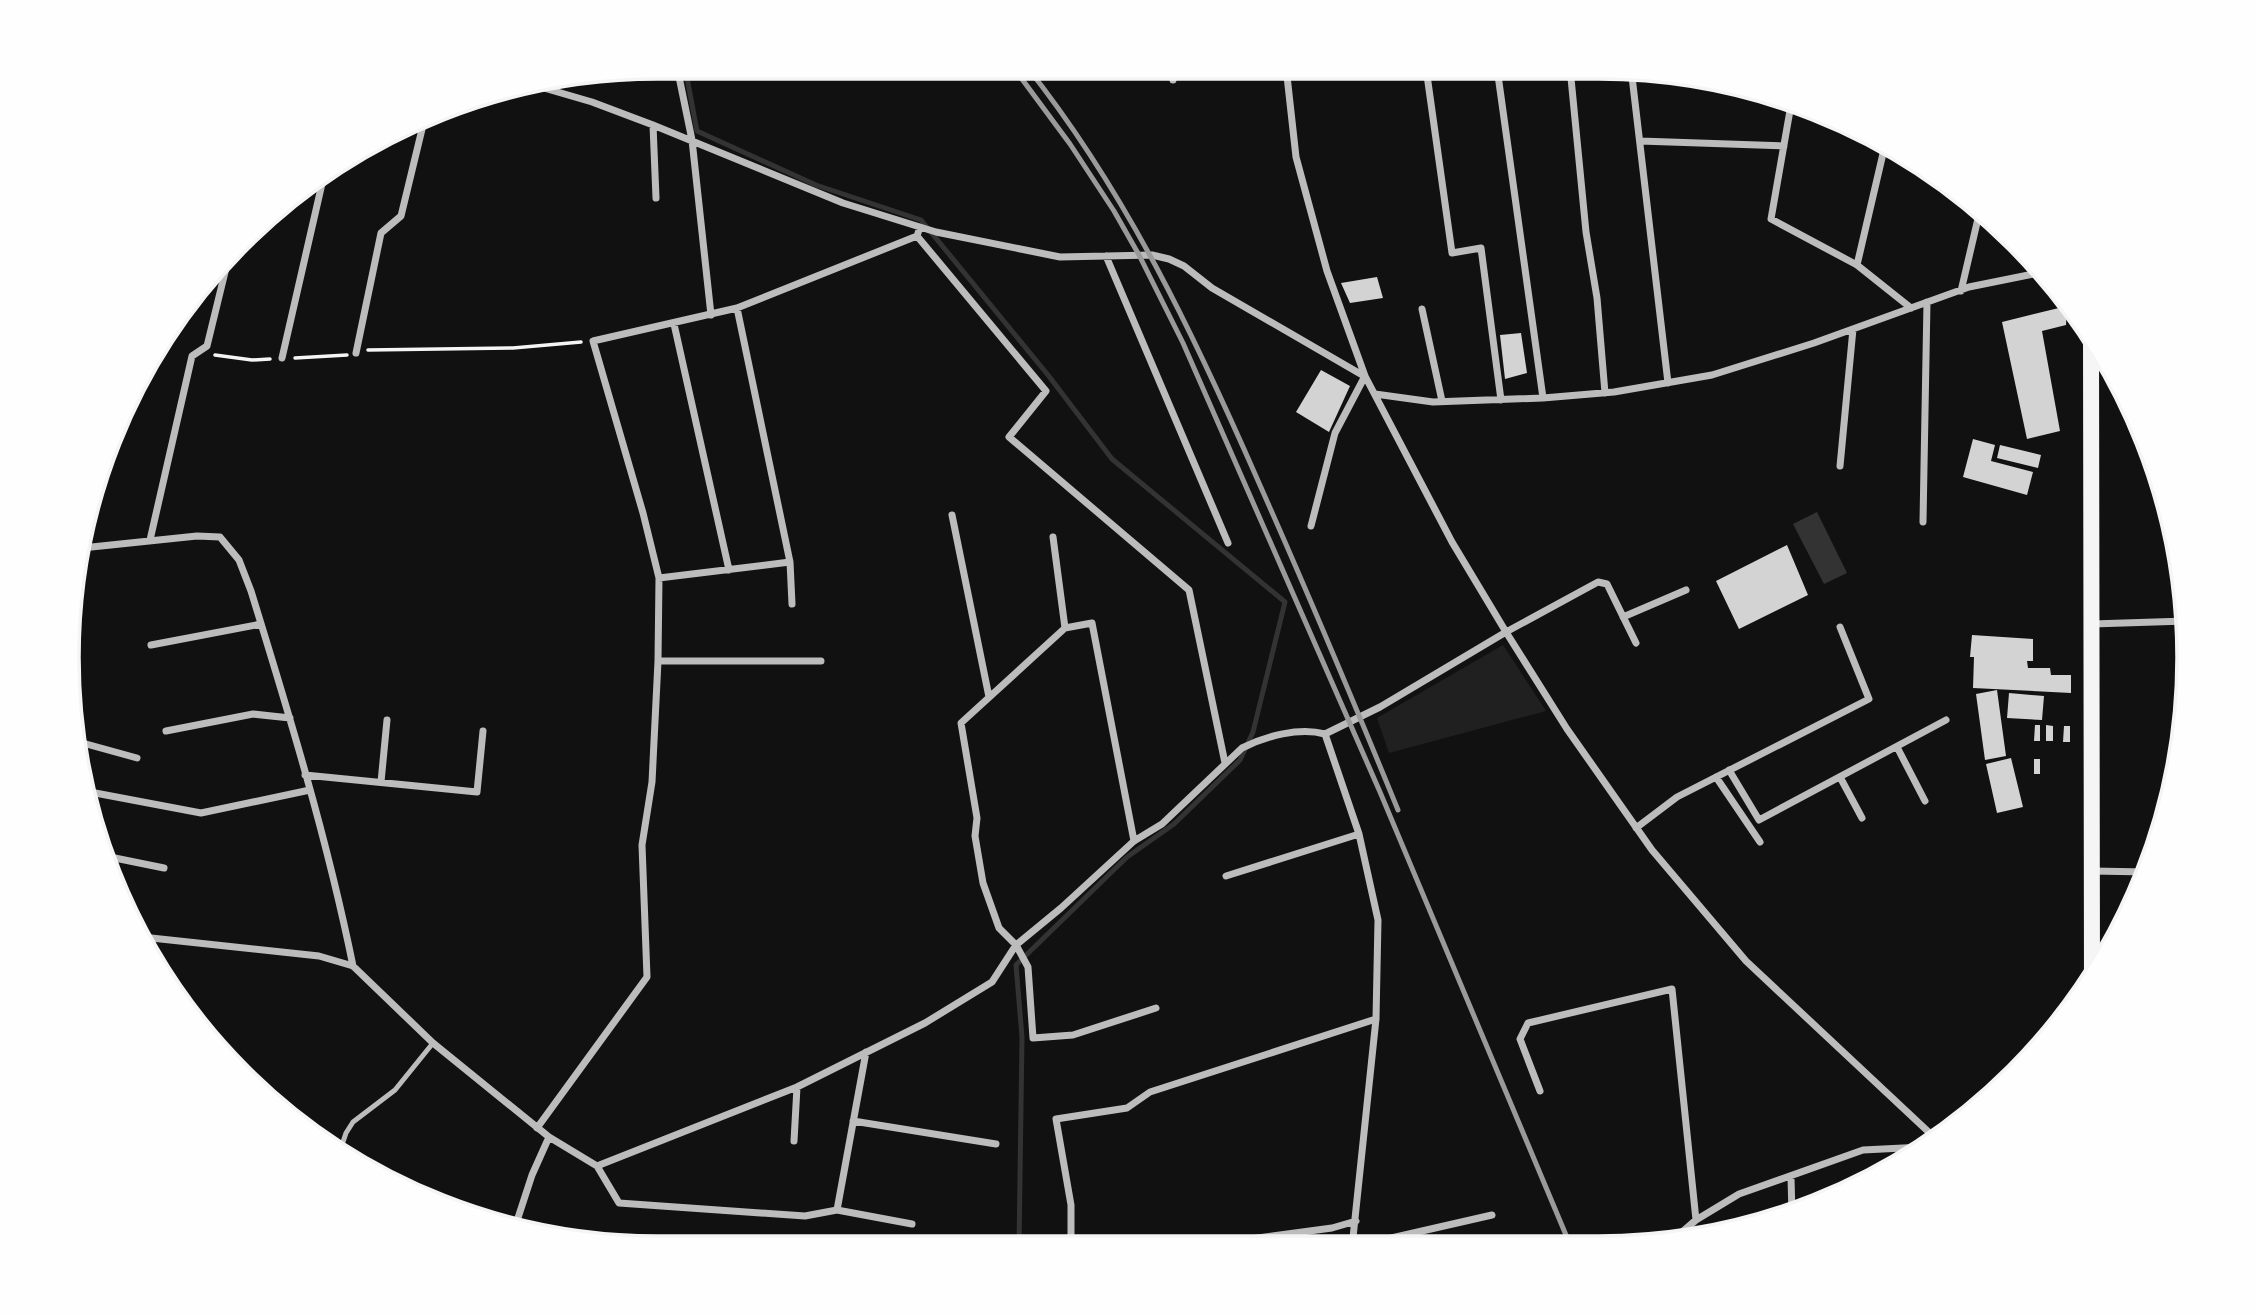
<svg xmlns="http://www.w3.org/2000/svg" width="2256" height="1315" viewBox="0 0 2256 1315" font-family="'Space Grotesk',sans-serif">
<rect width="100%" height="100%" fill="#111"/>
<path fill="#202020" d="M1503,645L1546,711L1389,753L1377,718Z"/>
<path fill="#333" d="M1817,512L1847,573L1824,584L1793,524Z"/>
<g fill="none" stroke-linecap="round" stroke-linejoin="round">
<path stroke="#333" stroke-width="5" d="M685,67L697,131L816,185L921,220L1048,375L1112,459L1285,602L1253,732L1240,760L1174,824L1127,857L1016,965L1022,1037L1019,1247"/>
</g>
<path fill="#d3d3d3" d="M1377,277L1383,298L1350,303L1341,283Z
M2067,306L2066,325L2042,331L2060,431L2027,439L2002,322Z
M1521,333L1527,373L1505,379L1500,335Z
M1321,370L1350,386L1329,432L1296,412Z
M1973,439L1995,445L1991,461L2033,472L2027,495L1963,477Z
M2000,445L2041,455L2038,468L1997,458Z
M1787,545L1808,595L1739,629L1716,581Z
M1972,635L2033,639V661H2027L2028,668H2050L2051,675H2071V693L1973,688L1974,657H1970Z
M1997,690L2006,756L1985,760L1976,694Z
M2009,693L2044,696L2042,720L2007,718Z
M2035,725H2040V741H2034Z
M2046,725L2053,726V741H2046Z
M2064,726H2070V742H2063Z
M2011,758L2023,807L1997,813L1986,764Z
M2034,759H2040V774H2034Z"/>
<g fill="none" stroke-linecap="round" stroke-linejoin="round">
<path stroke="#f5f5f5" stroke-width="3.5" d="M368,350L513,348L581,342
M215,355L252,360L270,359
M295,358L347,355"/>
<path stroke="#bcbcbc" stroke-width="5" d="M339,1154L346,1133L353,1122L395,1090L433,1043"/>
<path stroke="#bcbcbc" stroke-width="7" d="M677,67L692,140L711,315
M1286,67L1296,157L1327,271L1365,376L1452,542L1506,632L1567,729L1652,850L1746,961L1935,1138
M1426,68L1452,253L1481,248L1501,400
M1497,68L1543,398
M1570,68L1586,232L1597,298L1605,393
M1631,68L1668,383
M1173,80V67
M537,86L592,102L653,125L843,203L936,232L1060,257L1152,255L1169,259L1184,266L1212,288L1364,376
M1792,99L1771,219L1857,265L1911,308
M653,125L656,198
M1640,141L1784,146
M917,236L1046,391L1009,437L1189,590L1225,763
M1106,256L1228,543
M1857,265L1885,145
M1961,291L1980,210
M737,308L790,562L792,604
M1422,309L1442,401
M674,324L729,570
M356,353L381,233L401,216L424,121
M282,358L324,175
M1375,394L1433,402L1543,398L1614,392L1712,375L1814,343L1969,287L2043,272
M1840,466L1853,329
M952,515L989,697
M1923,522L1927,302
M1311,526L1335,433L1365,376
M1053,537L1065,628
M150,540L192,356L207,346L227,264
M82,548L197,536L220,537L239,560L251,591C289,714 327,838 353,966
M659,578L790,562
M1623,617L1686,590
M2092,624L2186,621
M151,645L261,624
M658,661H821
M166,731L253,714L290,718
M1325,734L1359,834L1378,920L1376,1019L1352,1247
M79,742L137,758
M1897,747L1925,801
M1729,770L1759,820L1946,720
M305,775L477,792L483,731
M1716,777L1760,842
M1840,777L1862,818
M381,782L387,720
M90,792L201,813L310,790
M1636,828L1677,797L1869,699L1840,627
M1134,841L1092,623L1065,628L961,723L977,818L975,836L983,883L999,928L1016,945L1028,967L1033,1038L1073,1035L1156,1008
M105,856L164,868
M2092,871L2148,872
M1226,876L1359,834
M142,937L319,956L353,966L433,1043L549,1137L597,1166L797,1087L925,1023L992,982L1016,945L1061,908L1134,841L1162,824L1242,748C1266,736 1299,727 1325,734L1380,707L1506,632L1598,582L1607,584L1636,643
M866,1052L837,1210L912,1224
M1540,1091L1520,1039L1528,1023L1672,989L1696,1220
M853,1121L996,1144
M537,1128L647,977L642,845L652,782L658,661L659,578L643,513L593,341L737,308L917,236L920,227
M794,1141L797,1087
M597,1166L619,1203L805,1216L837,1210
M1791,1177L1792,1216
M515,1227L532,1175L549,1137
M1673,1240L1696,1220L1739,1194L1863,1150L1923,1147
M1213,1244L1332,1228L1356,1221
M1071,1247V1205L1056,1119L1127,1108L1150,1092L1376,1019
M1352,1247L1492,1215"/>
<path stroke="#f5f5f5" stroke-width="16" d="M2091,332L2092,982"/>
<path stroke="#9a9a9a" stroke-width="5" d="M1013,67L1070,144L1114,211L1139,255L1183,343L1380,792L1571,1247
M1027,67C1127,193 1195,337 1259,483C1307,591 1353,700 1398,810"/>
</g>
<path d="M0 0H2256V1315H0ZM657 79H1599A578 578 0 0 1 2177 657V658A578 578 0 0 1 1599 1236H657A578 578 0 0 1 79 658V657A578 578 0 0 1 657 79Z" fill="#fefefe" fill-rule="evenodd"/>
<path fill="none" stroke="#f5f5f5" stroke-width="3.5" d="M657 79H1599A578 578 0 0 1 2177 657V658A578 578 0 0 1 1599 1236H657A578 578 0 0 1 79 658V657A578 578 0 0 1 657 79Z"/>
</svg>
